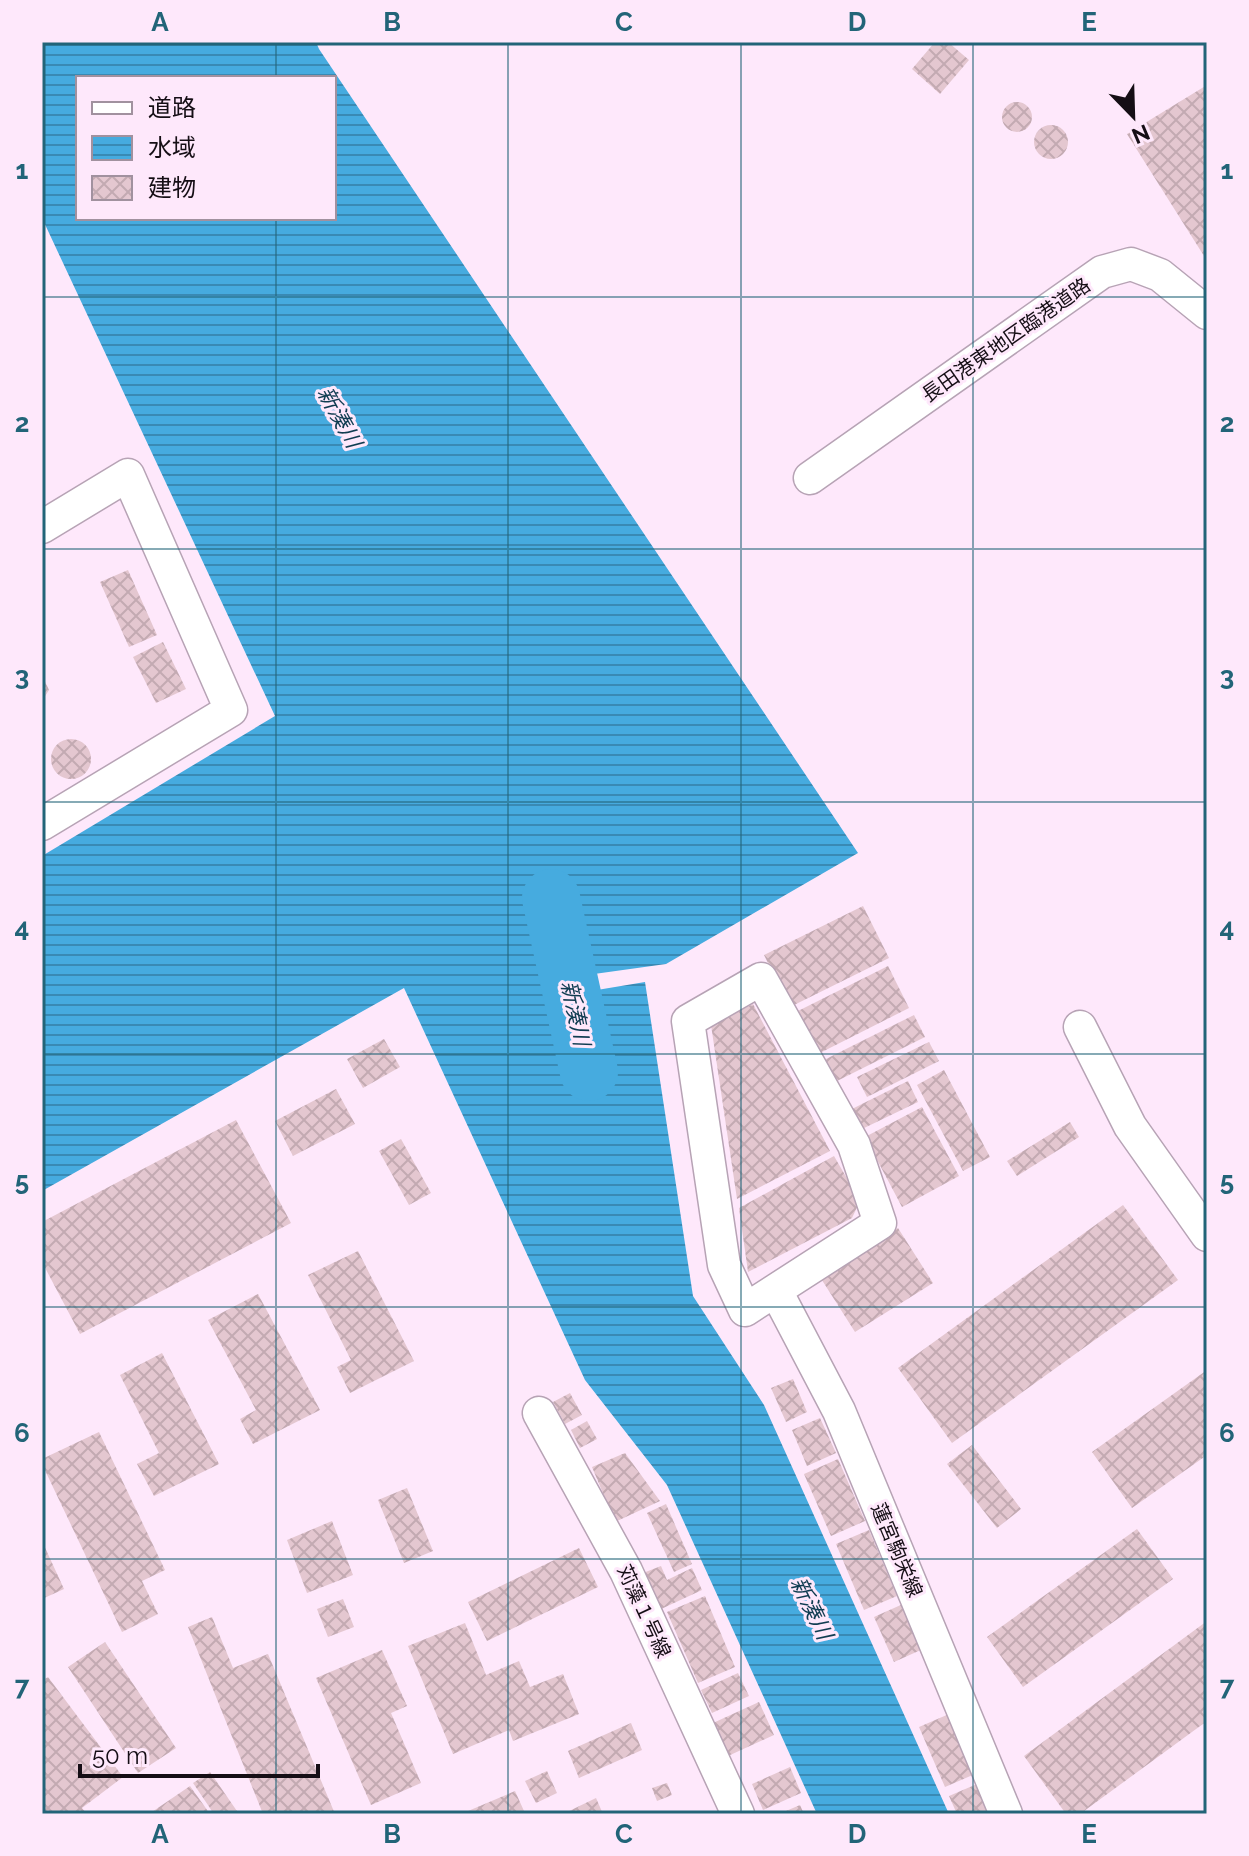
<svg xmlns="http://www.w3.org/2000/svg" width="1249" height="1856" viewBox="0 0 1249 1856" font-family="Raleway,'Noto Sans JP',sans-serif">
<defs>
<pattern id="water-rules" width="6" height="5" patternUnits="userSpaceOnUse" patternTransform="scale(2)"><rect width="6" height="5" fill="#46abdf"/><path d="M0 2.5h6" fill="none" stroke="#398ab4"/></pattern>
<pattern id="building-cross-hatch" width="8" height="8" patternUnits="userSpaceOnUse" patternTransform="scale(2)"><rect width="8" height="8" fill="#e4c7d0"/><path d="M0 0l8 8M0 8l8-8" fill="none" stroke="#c3aab2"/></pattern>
</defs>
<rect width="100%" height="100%" fill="#fee8fb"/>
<path fill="url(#water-rules)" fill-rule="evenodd" d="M42,42H316L319,49L858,853L666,964L551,980L555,997L645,982L693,1296L764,1405L949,1814H817L667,1485L585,1380L404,988L42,1191V856L275,716L42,218ZM78,78H334V218H78Z"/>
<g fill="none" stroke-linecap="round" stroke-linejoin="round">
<path stroke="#46abdf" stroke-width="58" d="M551,898L589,1072"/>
</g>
<path fill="url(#building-cross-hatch)" d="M935,42H948L969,60L940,94L912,69Z
M1207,85V254L1204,256L1127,134Z
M1002 117a15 15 0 1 1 30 0a15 15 0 1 1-30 0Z
M1034 142a17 17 0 1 1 34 0a17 17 0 1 1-34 0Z
M128,570L157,635L129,647L100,582Z
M163,642L186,689L156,703L133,657Z
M42,675L49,690L42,701Z
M51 759a20 20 0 1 1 40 0a20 20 0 1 1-40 0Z
M863,906L889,958L790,1007L764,955Z
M888,966L909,1008L816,1055L794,1013Z
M753,1004L830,1151L737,1199L711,1025Z
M914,1015L925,1037L835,1082L824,1060Z
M384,1039L400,1067L363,1088L347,1059Z
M929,1042L939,1061L867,1097L857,1077Z
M944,1070L990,1157L963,1171L917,1085Z
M908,1081L918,1102L860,1130L850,1110Z
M336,1089L355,1124L293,1156L275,1121Z
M922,1107L959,1176L902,1207L865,1137Z
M236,1120L291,1223L80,1334L42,1262V1222Z
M1070,1122L1079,1137L1017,1176L1007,1161Z
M401,1139L431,1193L409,1205L379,1151Z
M834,1156L860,1201L852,1218L748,1272L739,1208Z
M1123,1205L1178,1280L952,1443L898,1368Z
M898,1228L933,1283L855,1332L820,1277Z
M358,1251L414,1361L350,1393L337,1367L351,1360L308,1275Z
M258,1294L320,1410L253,1444L240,1419L256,1410L208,1320Z
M162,1353L219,1464L154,1496L137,1464L159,1453L120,1375Z
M1207,1370V1455L1132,1508L1092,1452Z
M793,1379L807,1412L786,1422L771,1388Z
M570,1393L582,1415L565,1424L553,1402Z
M820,1418L836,1453L807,1466L792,1430Z
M587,1421L597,1439L580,1448L571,1430Z
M99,1432L165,1570L142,1581L158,1614L122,1632L42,1464V1459Z
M972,1445L1021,1509L997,1528L947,1464Z
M625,1453L660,1501L615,1522L592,1467Z
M838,1459L865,1521L831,1536L804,1474Z
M407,1488L433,1551L404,1563L378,1500Z
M666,1504L692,1564L674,1572L647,1513Z
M332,1521L353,1575L307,1593L287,1540Z
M1137,1529L1173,1579L1023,1687L987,1637Z
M869,1530L897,1596L864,1610L836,1544Z
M42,1541L64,1589L42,1599Z
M579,1548L598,1587L487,1641L468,1602Z
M661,1566L667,1580L692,1568L702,1590L659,1610L643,1573Z
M705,1596L735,1667L698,1683L667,1612Z
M343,1599L354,1627L328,1637L317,1609Z
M903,1604L923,1649L894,1662L874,1617Z
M212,1617L233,1668L268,1654L335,1814H263L188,1627Z
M1207,1621V1721L1080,1814H1066L1024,1756Z
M465,1623L486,1675L519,1661L530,1687L563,1674L579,1714L513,1741L509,1730L453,1754L408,1646Z
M105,1642L176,1748L138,1773L68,1667Z
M382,1650L407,1706L391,1713L421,1783L371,1805L316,1678Z
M738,1673L749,1696L712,1713L701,1690Z
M48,1677L123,1777L82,1808L87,1814H42V1681Z
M759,1702L774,1735L728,1756L713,1723Z
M949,1714L975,1774L945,1787L919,1727Z
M631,1723L642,1750L579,1778L568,1751Z
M790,1767L801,1793L763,1810L752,1784Z
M547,1771L557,1793L536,1803L525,1781Z
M210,1772L239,1814H214L193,1783Z
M667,1783L672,1795L657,1801L652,1788Z
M977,1784L990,1814H957L949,1796Z
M190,1786L210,1814H149Z
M515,1791L524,1811L518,1814H461Z
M596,1798L603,1814H563Z
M800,1805L804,1814H779Z"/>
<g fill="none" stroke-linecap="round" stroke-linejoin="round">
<defs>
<path id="minor" d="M810,478L1102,272L1131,264L1160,275L1207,313
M42,527L128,475L231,710L42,824
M761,979L854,1145L880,1223L745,1310L724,1265L688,1021Z
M1080,1027L1130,1126L1207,1235
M776,1291L839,1411L1006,1814
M539,1413L626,1571L738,1814"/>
</defs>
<use href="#minor" stroke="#b7a3b5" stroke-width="35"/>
<use href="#minor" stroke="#fff" stroke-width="32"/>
</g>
<path fill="none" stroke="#226478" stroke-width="2" stroke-opacity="0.55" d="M276,42V78M508,42V1814M741,42V1814M973,42V1814M276,218V1814M42,297H1207M42,549H1207M42,802H1207M42,1054H1207M42,1307H1207M42,1559H1207"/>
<g text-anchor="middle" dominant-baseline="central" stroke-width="6" stroke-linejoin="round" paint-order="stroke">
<g font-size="20" fill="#150e15" stroke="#fee8fb">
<text transform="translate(1006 340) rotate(-35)">長田港東地区臨港道路</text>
<text transform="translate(897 1550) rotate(67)">蓮宮駒栄線</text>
<text transform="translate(644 1611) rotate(65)">苅藻１号線</text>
</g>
<g font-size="22" font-style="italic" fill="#103c51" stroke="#fee8fb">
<text transform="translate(340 417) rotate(61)">新湊川</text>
<text transform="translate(576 1013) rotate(78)">新湊川</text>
<text transform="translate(812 1608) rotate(64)">新湊川</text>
</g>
</g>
<rect width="1249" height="1856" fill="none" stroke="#fee8fb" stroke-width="88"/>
<rect x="76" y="76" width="260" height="144" fill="#fee8fb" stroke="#a1919f" stroke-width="2"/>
<rect x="92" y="102" width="40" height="12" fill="#ffffff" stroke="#a1919f" stroke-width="2"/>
<text x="148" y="116" font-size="24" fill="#150e15">道路</text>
<rect x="92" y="136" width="40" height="24" fill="url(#water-rules)" stroke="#a1919f" stroke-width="2"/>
<text x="148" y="156" font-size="24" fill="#150e15">水域</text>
<rect x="92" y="176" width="40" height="24" fill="url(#building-cross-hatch)" stroke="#a1919f" stroke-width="2"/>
<text x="148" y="196" font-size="24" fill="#150e15">建物</text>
<g transform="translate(1133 116) rotate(157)" stroke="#fee8fb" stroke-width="6" paint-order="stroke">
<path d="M0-6L14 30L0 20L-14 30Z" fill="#150e15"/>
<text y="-12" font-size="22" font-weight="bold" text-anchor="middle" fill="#150e15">N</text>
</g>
<path d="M80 1764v12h238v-12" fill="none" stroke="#150e15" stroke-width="4"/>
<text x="92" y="1764" font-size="24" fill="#150e15" stroke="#fee8fb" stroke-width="6" paint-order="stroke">50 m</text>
<rect x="44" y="44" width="1161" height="1768" fill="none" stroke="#226478" stroke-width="3"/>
<g font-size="26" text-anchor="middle" font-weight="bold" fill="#226478">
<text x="160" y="31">A</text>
<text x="392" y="31">B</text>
<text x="624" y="31">C</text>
<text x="857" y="31">D</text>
<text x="1089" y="31">E</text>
<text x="22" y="179">1</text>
<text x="1227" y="179">1</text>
<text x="22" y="432">2</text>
<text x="1227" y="432">2</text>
<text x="22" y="685">3</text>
<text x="1227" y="685">3</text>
<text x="22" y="937">4</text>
<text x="1227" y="937">4</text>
<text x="22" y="1190">5</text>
<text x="1227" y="1190">5</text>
<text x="22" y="1442">6</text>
<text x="1227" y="1442">6</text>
<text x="22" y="1695">7</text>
<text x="1227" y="1695">7</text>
<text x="160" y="1843">A</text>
<text x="392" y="1843">B</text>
<text x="624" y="1843">C</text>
<text x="857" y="1843">D</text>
<text x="1089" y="1843">E</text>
</g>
</svg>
